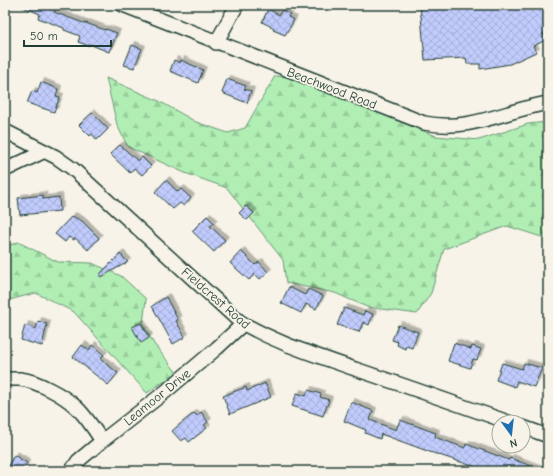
<svg xmlns="http://www.w3.org/2000/svg" width="553" height="476" viewBox="0 0 553 476" font-family="'Comic Neue',sans-serif">
<defs>
<pattern id="forest-firs" width="22" height="20" patternUnits="userSpaceOnUse"><rect width="22" height="20" fill="#b1eeb4"/><path d="M5 1l3.5 6h-7zM16 11l3.5 6h-7z" fill="#98cd9b"/></pattern>
<pattern id="building-cross-hatch" width="8" height="8" patternUnits="userSpaceOnUse"><rect width="8" height="8" fill="#c1cbfc"/><path d="M0 0l8 8M0 8l8-8" fill="none" stroke="#a5afd9"/></pattern>
<filter id="shadow"><feDropShadow dx="3.5" dy="-3.5" stdDeviation="0" flood-color="#0004"/></filter>
</defs>
<rect width="100%" height="100%" fill="#f7f3e8"/>
<filter id="ink" filterUnits="userSpaceOnUse"><feTurbulence type="fractalNoise" baseFrequency=".025" numOctaves="2"/><feDisplacementMap in="SourceGraphic" scale="8" xChannelSelector="R" yChannelSelector="G"/><feConvolveMatrix kernelMatrix="1 2 1 2 8 2 1 2 1" color-interpolation-filters="sRGB"/></filter>
<g filter="url(#ink)">
<path fill="url(#forest-firs)" stroke="#689674" d="M275,76L289,77L436,136L479,140L528,124L548,122V239L507,226L444,249L431,293L417,314L367,307L335,293L286,283L283,260L227,188L185,173L128,147L117,125L106,78L159,101L196,122L228,133L245,128Z
M18,242L58,262L92,263L121,276L146,299L143,324L154,344L177,373L147,393L74,312L36,293L5,301V247Z"/>
<path fill="url(#building-cross-hatch)" stroke="#1f3d34" filter="url(#shadow)" d="M18,5H49L56,8L54,12L86,24V23L105,30L106,29L117,33L109,52L89,44V46L78,42L80,36L64,30V28L38,18L40,14Z
M420,5H548V31L543,34L546,40L533,46L536,52L510,64L480,69V64H467L466,58L425,60Z
M268,9L279,15L282,10L290,14L288,17L294,20L285,35L273,30L274,28L262,22Z
M132,45L142,49L134,68L124,65Z
M174,60L180,63L181,60L203,70L198,83L170,71Z
M227,79L246,86L244,89L251,91L247,103L222,93Z
M41,82L58,89L56,96L60,97L54,112L27,103L32,91L37,93Z
M92,113L108,129L97,140L92,134L90,136L79,125Z
M120,145L138,161L142,157L151,166L142,175L134,168L130,173L110,154Z
M166,180L178,192L181,189L191,198L184,206L180,203L173,209L155,192Z
M43,195V199L59,197L60,211L20,215L18,198Z
M246,206L254,213L247,220L239,213Z
M72,216L82,221L99,238L88,250L75,238L74,240L69,237L65,242L55,234Z
M207,216L214,223L210,226L225,240L214,252L192,231Z
M241,251L255,265L259,262L268,272L260,279L255,274L249,280L230,263Z
M120,254L128,262L101,277L99,275Z
M289,287L305,295L308,289L323,296L316,309L306,304L301,313L281,303Z
M166,297L178,320L176,321L185,337L173,344L152,306Z
M344,308L363,315L365,311L373,314L369,325L363,322L359,332L337,325Z
M38,321L47,324L42,346L21,340L25,325L36,329Z
M141,323L149,338L141,343L132,327Z
M398,325L418,332L412,348L406,346L405,349L397,345L398,342L392,340Z
M454,343L471,349L472,346L481,349L477,360L473,359L470,368L448,361Z
M82,345L89,350L92,345L104,355L100,359L118,373L108,385L73,357Z
M502,363L522,369L524,363L542,368L534,387L517,381L515,387L496,380Z
M265,383L271,397L230,414L223,396L246,387L247,391Z
M308,390L321,394L320,397L329,400L323,416L292,406L297,393L306,396Z
M351,402L373,411L370,420L396,430L400,420L436,433L435,437L465,448L466,444L509,460L510,458L544,471H488L430,452L381,434L380,439L365,433L366,430L344,421Z
M201,412L208,422L204,425L207,428L189,442L186,438L181,441L172,431L194,413L197,416Z
M14,455L27,463L22,471H5Z"/>
<g fill="none" stroke-linecap="round" stroke-linejoin="round">
<defs>
<path id="minor" d="M123,5L424,123C471,132 503,111 548,103
M216,43L237,5
M5,131L56,157L73,169L239,321C275,343 316,355 355,369C406,386 457,404 508,422
M5,170L45,151
M5,379C10,379 15,379 20,379C37,381 63,395 76,407C86,416 94,429 102,441
M523,427L548,436
M71,471L78,461L102,441L165,392L217,348L243,324"/>
</defs>
<use href="#minor" stroke="#1f3d34" stroke-width="16"/>
<use href="#minor" stroke="#f7f3e8" stroke-width="13"/>
</g>
</g>
<g text-anchor="middle" dominant-baseline="central" stroke-width="3.5" stroke-linejoin="round" paint-order="stroke">
<g font-size="13" fill="#1f3d34" stroke="#f7f3e8">
<text transform="translate(332 88) rotate(21)">Beachwood Road</text>
<text transform="translate(216 298) rotate(41)">Fieldcrest Road</text>
<text transform="translate(157 397) rotate(-39)">Leamoor Drive</text>
</g>
</g>
<rect width="553" height="476" fill="none" stroke="#f7f3e8" stroke-width="20"/>
<rect x="10" y="10" width="533" height="456" fill="none" stroke="#1f3d34" stroke-width="1.5" filter="url(#ink)"/>
<g transform="translate(511 434) rotate(165)"><circle r="19" fill="#f7f3e8" stroke="#a1aaa0"/>
<path d="M0-3L7 15L0 10L-7 15Z" fill="#1f6fb2"/>
<text y="-6" font-size="11" font-weight="bold" text-anchor="middle" fill="#1f3d34">N</text>
</g>
<path d="M24 40v6h87v-6" fill="none" stroke="#1f3d34" stroke-width="2"/>
<text x="30" y="40" font-size="12" fill="#1f3d34" stroke="#f7f3e8" stroke-width="3" paint-order="stroke">50 m</text>
</svg>
